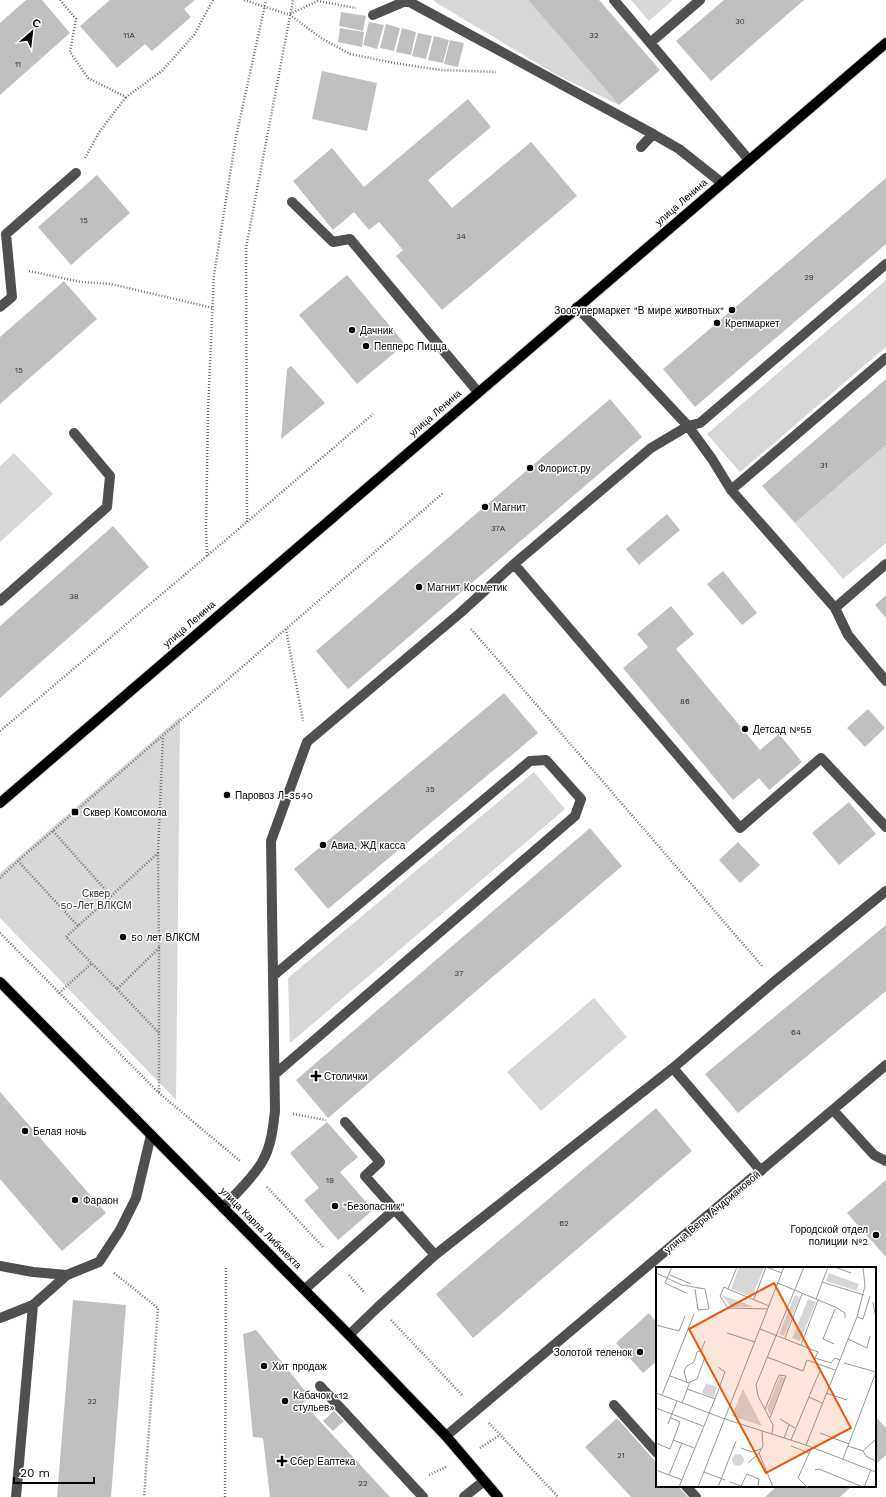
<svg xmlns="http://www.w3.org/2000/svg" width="886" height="1497" viewBox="0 0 886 1497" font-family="'Work Sans',sans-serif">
<rect width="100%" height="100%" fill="#fff"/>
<path fill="#d7d7d7" d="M433,0H528L619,105L555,74L435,2Z
M631,0H673L649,21Z
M886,280V347L740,472L707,434Z
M886,445V543L843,579L795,523Z
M14,453L53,494L0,542V466Z
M180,717L176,1100L0,918V873Z
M534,772L565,809L290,1043L288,978Z
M594,998L627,1037L541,1111L507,1072Z"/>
<path fill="#c0c0c0" d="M26,0H42L70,33L0,95V23Z
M110,0H195L184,9L191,17L152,51L145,44L117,68L80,26Z
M528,0H599L660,70L619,105Z
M724,0H804L711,81L676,41Z
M341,12L366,16L363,31L339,26Z
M369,22L384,25L377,49L363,45Z
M386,24L400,28L394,51L380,48Z
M340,28L364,32L362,47L338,42Z
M402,28L416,32L411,55L396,52Z
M418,33L432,36L426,59L412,56Z
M434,36L449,40L443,63L428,60Z
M450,40L464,43L458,67L444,64Z
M322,71L377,83L367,131L312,119Z
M468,99L491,127L428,180L452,208L531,142L577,196L442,310L396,256L403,250L379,222L369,230L354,212L333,230L293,181L332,148L364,187Z
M97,175L130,213L71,265L38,227Z
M886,178V244L695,407L663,369Z
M347,275L405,344L357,384L299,315Z
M64,281L97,319L0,404V337Z
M291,366L325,403L281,439L287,369Z
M886,379V445L795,523L762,486Z
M610,399L642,437L348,689L316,651Z
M667,514L680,530L639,565L626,549Z
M113,526L149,567L0,698V626Z
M723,571L757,613L742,625L707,584Z
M886,595V618L875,605Z
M671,606L694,634L676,649L760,750L779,734L802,762L769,790L759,778L733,800L623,668L648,647L637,634Z
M504,693L538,733L328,909L294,869Z
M868,709L885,728L865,747L847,728Z
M849,802L876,834L839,865L812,833Z
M590,828L622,866L328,1118L296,1080Z
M738,842L760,865L740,883L719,860Z
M886,925V991L738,1113L705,1074Z
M0,1092L106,1213L62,1251L0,1179Z
M656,1108L692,1151L473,1338L436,1294Z
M327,1122L358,1157L340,1172L373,1210L338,1240L304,1200L319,1188L290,1153Z
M886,1180V1257L847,1213Z
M73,1300L126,1305L111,1497H57Z
M649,1313L657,1323V1361L643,1373L616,1343Z
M256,1330L310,1397L303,1403L390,1497H270L263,1438L253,1437L243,1334Z
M334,1411L344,1421L333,1431L323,1421Z
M875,1416L886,1428V1455L875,1465Z
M617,1418L657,1463V1486H678L688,1497H631L585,1447Z
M777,1486H852L840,1497H765Z"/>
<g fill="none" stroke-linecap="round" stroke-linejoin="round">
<defs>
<path id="major" d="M0,803L886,43
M0,982L349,1335L446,1436L498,1497"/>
</defs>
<use href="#major" stroke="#dbdbdb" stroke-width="12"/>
<path stroke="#727272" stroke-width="2.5" stroke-dasharray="1 2" stroke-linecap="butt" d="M60,0L76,19L70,52L88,78L126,97L162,71L194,35L213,0
M244,0L290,15L321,38L350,54L394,63L441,70L496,72
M290,14L318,1L356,8
M85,158L100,131L126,97
M29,271L81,282L111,284L213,308
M247,522L246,248L293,0
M207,556L206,528L208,411L214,275L236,137L266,0
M286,629L303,721
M471,629L763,967
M0,731L247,522L373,414
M158,853L163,736
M18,861L78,926L111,896L53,831
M0,878L18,861L443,493
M111,896L158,853L159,948
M78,926L66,937L117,989L159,948V1093
M0,933L159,1093L240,1161
M117,989L159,1033
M59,993L92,963
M293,1114L326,1120
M267,1187L324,1248
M114,1273L158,1308L144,1497
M349,1275L365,1293
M391,1320L463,1396
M489,1423L558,1497
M480,1448L500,1435
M429,1475L448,1466
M225,1497L226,1268"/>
<path stroke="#505050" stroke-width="10" d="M406,0L653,134L679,149L722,183
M614,0L749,160
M373,15L406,1
M650,43L700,0
M641,147L653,134
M292,202L333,242L350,239L478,392
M0,307L12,297L6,234L76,173
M577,307L688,426L712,459L731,490L835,608L848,635L886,681
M731,490L886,358
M514,564L740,828L821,758L886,827
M0,601L107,507L110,476L74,433
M835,608L886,564
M273,976L530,761L546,760L581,799L575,816L275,1074
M673,1068L761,1171
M833,1110L874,1155L886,1161
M345,1122L380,1162L365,1176L435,1255
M223,1208C236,1193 252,1179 262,1162C271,1147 273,1129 275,1111L271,841L307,742L459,614L514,564L651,448L688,426L700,423L886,264
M0,1266L33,1272L67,1275
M305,1289L395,1209
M0,1318L33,1305
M349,1335L378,1307L435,1255L673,1068L775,981L886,891
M320,1386L423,1497
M614,1405L657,1453
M446,1436L886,1065
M686,1486L696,1497
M16,1497L33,1305L67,1275L99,1262L120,1230L136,1198L151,1135
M464,1497L484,1481"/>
<use href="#major" stroke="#000" stroke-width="10"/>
</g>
<g fill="#000" stroke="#fff" stroke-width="1.5">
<circle cx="732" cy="310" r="4"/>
<circle cx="717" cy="323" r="4"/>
<circle cx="352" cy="330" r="4"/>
<circle cx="366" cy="346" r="4"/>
<circle cx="530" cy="468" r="4"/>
<circle cx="485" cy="507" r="4"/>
<circle cx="419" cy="587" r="4"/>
<circle cx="745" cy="729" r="4"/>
<circle cx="227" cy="795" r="4"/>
<rect x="71" y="808" width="8" height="8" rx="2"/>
<circle cx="323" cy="845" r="4"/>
<circle cx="123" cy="937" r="4"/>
<path d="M314 1070h4v4h4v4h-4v4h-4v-4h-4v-4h4z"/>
<circle cx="25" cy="1131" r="4"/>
<circle cx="75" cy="1200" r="4"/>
<circle cx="335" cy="1206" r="4"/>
<circle cx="876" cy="1235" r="4"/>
<circle cx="640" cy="1352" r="4"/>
<circle cx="264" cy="1366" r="4"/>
<circle cx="285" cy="1401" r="4"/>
<path d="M280 1455h4v4h4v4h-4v4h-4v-4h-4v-4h4z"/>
</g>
<g text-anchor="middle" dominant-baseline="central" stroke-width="3" stroke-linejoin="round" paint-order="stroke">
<g font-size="8" fill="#303030">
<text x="740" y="21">30</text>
<text x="129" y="35">11А</text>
<text x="594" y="35">32</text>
<text x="18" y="64">11</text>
<text x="84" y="220">15</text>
<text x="461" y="236">34</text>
<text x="809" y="277">29</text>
<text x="19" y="370">15</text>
<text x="824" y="465">31</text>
<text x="498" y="528">37А</text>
<text x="74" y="596">38</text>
<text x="685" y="701">86</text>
<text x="430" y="789">35</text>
<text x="459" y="973">37</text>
<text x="796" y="1032">64</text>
<text x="330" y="1180">19</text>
<text x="564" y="1223">62</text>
<text x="92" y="1401">32</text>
<text x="621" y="1455">21</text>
<text x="363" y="1483">22</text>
</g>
<g font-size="10" fill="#000" stroke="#fff">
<text transform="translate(681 202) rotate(-41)">улица Ленина</text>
<text transform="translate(435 413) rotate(-41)">улица Ленина</text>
<text transform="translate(189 624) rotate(-41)">улица Ленина</text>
<text transform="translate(712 1212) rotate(-40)">улица Веры Андриановой</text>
<text transform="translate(261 1228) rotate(45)">улица Карла Либкнехта</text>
</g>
<g font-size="10" fill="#000" stroke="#fff" text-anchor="start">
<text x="724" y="310" text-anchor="end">Зоосупермаркет "В мире животных"</text>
<text x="725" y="323">Крепмаркет</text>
<text x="360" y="330">Дачник</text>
<text x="374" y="346">Пепперс Пицца</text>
<text x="538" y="468">Флорист.ру</text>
<text x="493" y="507">Магнит</text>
<text x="427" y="587">Магнит Косметик</text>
<text x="753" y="729">Детсад №55</text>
<text x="235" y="795">Паровоз Л-3540</text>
<text x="83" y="812">Сквер Комсомола</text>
<text x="331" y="845">Авиа, ЖД касса</text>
<text x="131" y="937">50 лет ВЛКСМ</text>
<text x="324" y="1076">Столички</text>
<text x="33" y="1131">Белая ночь</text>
<text x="83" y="1200">Фараон</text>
<text x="343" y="1206">"Безопасник"</text>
<text x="868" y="1229" text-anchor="end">Городской отдел<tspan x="868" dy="12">полиции №2</tspan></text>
<text x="632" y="1352" text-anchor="end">Золотой теленок</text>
<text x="272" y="1366">Хит продаж</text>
<text x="293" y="1395">Кабачок «12<tspan x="293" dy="12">стульев»</tspan></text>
<text x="290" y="1461">Сбер Еаптека</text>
</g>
<g font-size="10" fill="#2e2e2e" stroke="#fff">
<text x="96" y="893">Сквер<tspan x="96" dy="12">50-Лет ВЛКСМ</tspan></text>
</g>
</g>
<g transform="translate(656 1267)">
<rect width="220" height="220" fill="#fff"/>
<path d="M83,0L108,1L96,30L75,22ZM173,6L203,17L201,24L170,14ZM66,28L98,40H75ZM139,28L144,30L128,69L123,67ZM152,32L160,35L144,74L136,71ZM124,109L129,111L114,148L111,141ZM50,116L61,120L58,131L46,126ZM87,122L106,159L76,149ZM76 193a6 6 0 1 1 12 0a6 6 0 1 1-12 0Z" fill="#d7d7d7"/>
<path fill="none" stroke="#999" stroke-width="1" d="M16,0L9,16L30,26M81,0L72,22L113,39M110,0L126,6M179,0L195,6M0,6L26,18L49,22L53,42L42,43L39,22M14,8L35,17M166,15L208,28M122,16L179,40L189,46V51M72,22L68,20L64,29L72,41L112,42M98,32L110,0M160,32L172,0M217,35L220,52M201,50L207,52L214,29M0,58L23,64L29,49M104,62L162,85L159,91L175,96L179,91L184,93M71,66L99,75M129,71L146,27M192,72L211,81L214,69M178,77L167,72L179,42M145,78L162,33M111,90L147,104L151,93L179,103M188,96L220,105M14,109L33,116M31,116L28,104L31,99L38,95L41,85L45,84M0,126L69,152L150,178L220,205M170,126L191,133M6,128L38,47M153,130L166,136M59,132L69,105L62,100M26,136L34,115L41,112L49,90L45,84L49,74M0,141L47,159M109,142L123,108L130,109L114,151M124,152L139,161M12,157L21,134M106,164L107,179L103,186L117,220M164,166L193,177M116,167L117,158L102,129L100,118L148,0M128,171L133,158M17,173L38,181M135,173L165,101M0,176L14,182L24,155L15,151M150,178L201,50L209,19L207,0M135,179L153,186M192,179L207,184L220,172M85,181L96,185L105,182M207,184L211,190L220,194M187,192L220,105M92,196L103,186M0,203L13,208L26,176M159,203L163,202L207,220M48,205L69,213M13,208L26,213M74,215L85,219L91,207L103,212L102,220M23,220L59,132L31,122M42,220L128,0M62,220L80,174M151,220L142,211L156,180M208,220L215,203"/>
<path fill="#e8590c" fill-opacity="0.15" stroke="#e8590c" stroke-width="2" d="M118,16L195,161L110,206L33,62Z"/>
<rect width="220" height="220" fill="none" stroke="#000" stroke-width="2"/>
</g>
<g transform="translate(32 32) rotate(28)" stroke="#ffffff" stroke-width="3" paint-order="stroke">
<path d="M0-3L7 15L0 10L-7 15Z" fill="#000000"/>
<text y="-6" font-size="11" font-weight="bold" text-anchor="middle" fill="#000000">С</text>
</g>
<path d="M14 1477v6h80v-6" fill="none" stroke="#000000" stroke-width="2"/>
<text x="20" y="1477" font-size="12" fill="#000000" stroke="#ffffff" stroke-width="3" paint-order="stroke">20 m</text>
</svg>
